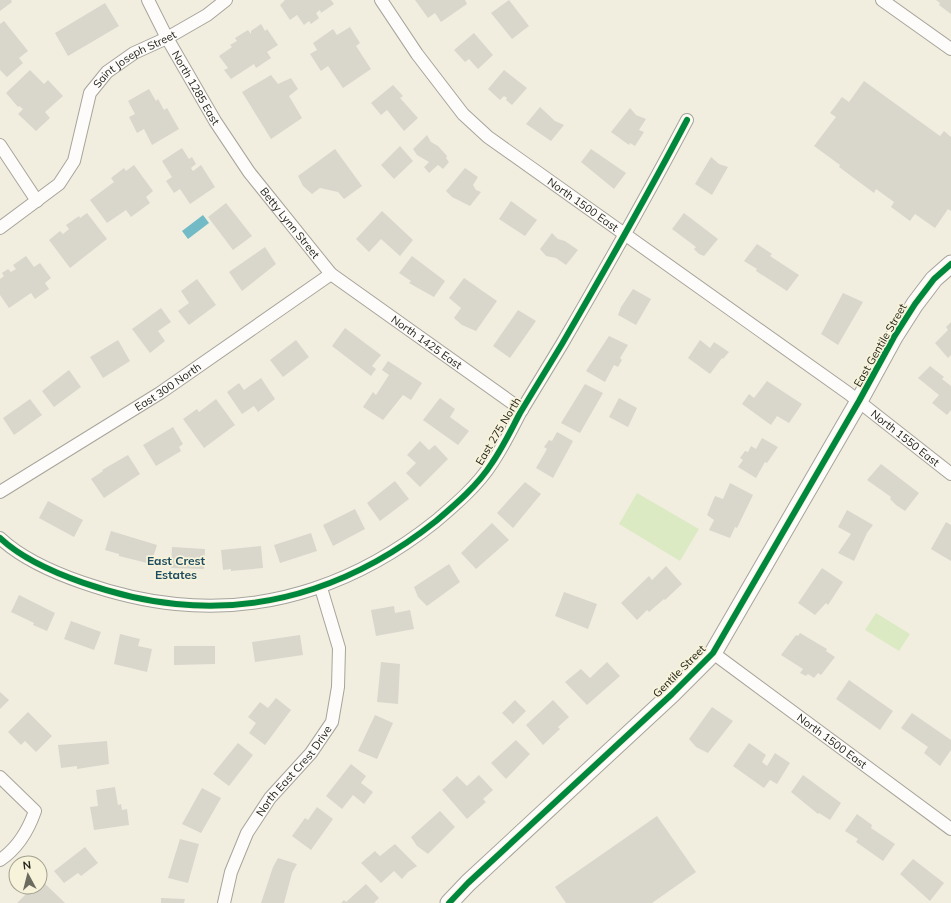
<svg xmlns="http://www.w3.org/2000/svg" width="951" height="903" viewBox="0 0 951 903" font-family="Mulish,sans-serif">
<rect width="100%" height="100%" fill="#f1eee0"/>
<path fill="#dceac4" d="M637,493L699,529L680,561L619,524Z
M876,613L910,634L899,651L865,630Z"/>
<path fill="#73bac7" d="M203,215L209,223L188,239L182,231Z"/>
<path fill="#d9d6cc" d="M0,0H11L12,2L0,11Z
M285,0H331L334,4L321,13L320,10L316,13L319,18L311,24L309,21L304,25L297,15L290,20L280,5Z
M415,0H465L467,4L441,22L435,13L428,18Z
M509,0L529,26L512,39L491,13Z
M936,0H951V14L939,5L940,3Z
M105,3L119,26L68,56L55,33Z
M4,21L28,51L19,58L23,63L7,77L0,70V24Z
M261,24L265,31L267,29L278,45L267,52L271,58L256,68L254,64L231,79L224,70L228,68L219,56L232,47L230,45L237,41L235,38L248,30L251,34V31Z
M350,27L360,43L356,46L371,69L343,88L328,66L321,71L310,54L317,50L313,43L333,29L337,35Z
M474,33L493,55L478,69L469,59L465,62L454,50Z
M30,70L44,84L48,80L63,96L45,112L50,118L36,131L18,114L23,109L19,106L18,107L6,93Z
M504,70L527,88L512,105L506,100L507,98L504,96L500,100L488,89Z
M271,75L278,84L291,78L298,89L289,96L302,118L271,139L242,92Z
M864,81L940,136L944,131L951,137V211L948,209L935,228L915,214L910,221L891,207L894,202L876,189L874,193L839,167L840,165L814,146L836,117L830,113L842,97L849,102Z
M393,85L403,96L400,98L418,118L404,131L387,110L381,115L371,103Z
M149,89L156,101L158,99L164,110L167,108L179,129L152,145L144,129L137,133L129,117L135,114L128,101Z
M540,107L555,121L564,125L551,141L526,124Z
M630,108L636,115L646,119L639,130L644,132L635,146L630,143L629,145L611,132Z
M427,135L431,142L438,146L447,156L446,158L449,162L443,169L438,165L429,173L424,167L429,162L417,155L413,149Z
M400,146L413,161L394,179L381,165Z
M182,148L189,159L192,157L196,164L191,168L193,171L201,165L215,187L190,204L180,189L174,193L166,181L172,177L162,161Z
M335,149L362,186L344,199L338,192L320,188L312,194L303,186L298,176Z
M591,149L626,173L614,189L581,162Z
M711,157L719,164L728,167L712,195L695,184Z
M134,165L153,191L146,197L150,203L131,217L126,210L107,223L90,200L114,182L111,178L124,168L126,171Z
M465,168L478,177L473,185L476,190L481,192L470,206L452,197L446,191Z
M511,201L537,220L525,236L499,219Z
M226,203L252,236L233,250L208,217Z
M382,211L413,240L400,256L381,239L369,252L356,239Z
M87,213L107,239L70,268L49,240L60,231L63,234L69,229L66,225L79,216L80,218Z
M684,213L718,239L704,256L699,254L694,249L696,247L672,229Z
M552,233L558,239L565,241L578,250L566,265L556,258L546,256L540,249Z
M757,244L772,254L770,256L799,275L787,291L756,271L757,269L744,261Z
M265,247L276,264L242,291L229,272Z
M26,256L34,267L40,263L51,278L45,283L49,289L35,299L31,293L9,308L0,295V279L4,276L2,273L8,269L11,272L16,269L13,265Z
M412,256L445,281L434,297L416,287L409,283L411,281L399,273Z
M464,278L497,301L476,331L462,325L454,318L461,308L449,298Z
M197,279L216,305L189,325L178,311L189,303L181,291Z
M633,289L651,299L636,325L618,315L621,307Z
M843,293L863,302L838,345L821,334Z
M161,308L171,322L158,331L165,341L150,353L132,329Z
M518,310L536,321L510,358L493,346Z
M951,322V355L948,358L935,343L948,330L946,327Z
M345,328L381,355L372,366L376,369L371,376L332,346Z
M609,336L628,345L620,358L622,360L618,367L614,365L605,382L586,371Z
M118,340L130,361L103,378L90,357Z
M296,340L309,357L283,377L270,360Z
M700,340L710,348L714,342L729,352L723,359L722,358L710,374L688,358Z
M388,361L422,383L411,400L403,395L383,420L363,407L373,392L376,395L389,375L382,370Z
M930,366L944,377L942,379L951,386V410L947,415L932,403L939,395L918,378Z
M69,370L81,387L54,407L42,391Z
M261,378L275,399L258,412L254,406L242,414L227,392L239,383L244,390Z
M767,381L802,404L789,423L777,416L771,425L742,404L749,394L754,398Z
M585,384L603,393L580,433L561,423Z
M440,398L455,409L450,417L469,431L458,445L423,420Z
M619,398L637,408L628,427L609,417Z
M30,399L42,415L14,435L3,418Z
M216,399L235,425L204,448L183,419L197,409L199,412Z
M173,427L183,444L179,447L181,451L156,466L143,445Z
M557,432L573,441L553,478L536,468L547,449L544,447L549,440L552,441Z
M762,438L778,447L767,463L765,462L756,478L738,467L743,460L740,458L745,451L748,452L751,446L756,449Z
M420,441L429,450L435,445L448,459L420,487L406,473L416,463L407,455Z
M128,455L140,474L104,498L91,479L103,471L102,470Z
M881,464L919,493L905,511L896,505L890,499L891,497L867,480Z
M395,481L409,499L380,521L367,503Z
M525,482L541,494L513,528L497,513Z
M730,483L753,495L737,528L735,527L730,538L709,530L714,520L707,515L715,496L723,499Z
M48,501L83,520L74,537L39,518Z
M355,509L365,529L333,546L323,525Z
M847,510L873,525L867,533L854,561L838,553L851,534L838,527Z
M946,522L951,525V561L931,549Z
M492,523L509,540L476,569L461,553Z
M111,531L157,545L151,564L119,556V554L105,550Z
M311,533L317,551L280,563L274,545Z
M261,546L263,568L231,571V569L223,570L221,550Z
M172,547L205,549L204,569L171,568Z
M449,564L460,582L427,606L418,597L414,587Z
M666,566L682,584L665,600L664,599L649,612L647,610L637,620L621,603L649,576L652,580Z
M822,568L843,582L828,605L826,603L815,615L798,603Z
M564,592L597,604L588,629L555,616Z
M19,595L55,613L47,631L33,625L34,623L11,612Z
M394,606L395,613L410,610L414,629L376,636L371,610Z
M71,621L101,632L94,650L64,639Z
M800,633L827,649L826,651L835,657L821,675L818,673L814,678L808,674L806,676L800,673L803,669L781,655L796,635L798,636Z
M120,634L140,639L138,646L152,649L147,672L114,664Z
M300,635L303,655L255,662L252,642Z
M174,646H215V664L174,665Z
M381,662L400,664L398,704L377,702Z
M607,662L620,676L587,705L565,682L581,669L590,678Z
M849,680L893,711L880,730L836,699Z
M0,692L9,700L0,709Z
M276,698L291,710L265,745L249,733L256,723L248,717L260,702L268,708Z
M515,700L526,711L513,724L502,713Z
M553,700L569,717L558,727L560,729L543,745L526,725Z
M712,707L733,721L708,753L696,747L689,739Z
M28,712L52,736L36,752L25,741L21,745L8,732Z
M912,713L951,740V750L940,766L924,753L928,747L901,728Z
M375,715L393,723L377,759L358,751Z
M516,740L530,754L506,779L491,763Z
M107,741L109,764L77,769V766L61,768L58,745Z
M238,743L253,755L229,786L213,774Z
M749,743L766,755L762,762L767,766L775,753L790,763L777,784L770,780L764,788L733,766Z
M351,764L366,776L361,783L373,792L364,804L353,795L342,809L326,796Z
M479,775L493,790L483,799L486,802L467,819L442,790L457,776L467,786Z
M803,775L841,803L830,820L819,813L818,814L791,792Z
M115,787L118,805L121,804L122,810L127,809L129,825L94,830L90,807L98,806L96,790Z
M202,788L221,798L201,833L182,824Z
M317,807L333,819L311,850L292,836L305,818L308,820Z
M440,811L455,827L428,854L417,846L411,837Z
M857,814L872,825L871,828L895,844L883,861L856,842L858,839L845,831Z
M657,816L696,872L652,903H566L555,887Z
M180,839L199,844L188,883L168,878Z
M395,844L417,866L408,872L402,879L394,871L381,883L361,863L375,851L380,856Z
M85,847L98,863L81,876L78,873L64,883L54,871Z
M278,858L297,864L292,873L284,903H261L273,867Z
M913,859L944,883L930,901L900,874Z
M40,879L65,903H17L30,890L29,887H40Z
M366,884L379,898L374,903H341L344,900L346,902Z
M161,898L185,899L184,903H161Z"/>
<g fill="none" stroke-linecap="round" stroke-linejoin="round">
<defs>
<g id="street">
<path id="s1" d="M148,0L167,38L215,121L249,172L331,274L522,410"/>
<path id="s2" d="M381,0L417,54L463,114L488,137L848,393L951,474"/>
<path d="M882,0L951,49"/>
<path d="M0,145L37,201"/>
<path id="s3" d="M0,228L59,184L74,161L90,93L107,72L134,53L167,38L207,15L226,0"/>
<path id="s4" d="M0,492L160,393L331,274"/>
<path d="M0,538C38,574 124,599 176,604C272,614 361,581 436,521C456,504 478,485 492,463C503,447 511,430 520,413C534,390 548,367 562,344C605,270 647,196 687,120"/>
<path id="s5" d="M713,653L951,829"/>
<path d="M0,777L35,811C28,831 18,848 0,860"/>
<path id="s6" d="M224,903L231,872L247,833L270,798L311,753L332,722L338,687L339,648L321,588"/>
</g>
<path id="secondary" d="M449,903L468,883L672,694L713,653L859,401L894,337L915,304L934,279L951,264"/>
</defs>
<use href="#street" stroke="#a7a49a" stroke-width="14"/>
<use href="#secondary" stroke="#a7a49a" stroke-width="19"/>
<use href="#street" stroke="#fdfcfa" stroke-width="12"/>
<use href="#secondary" stroke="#fdfcfa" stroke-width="17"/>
<defs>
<path id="cycleway" d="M0,538C38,574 124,599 176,604C272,614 361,581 436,521C456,504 478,485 492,463C503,447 511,430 520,413C534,390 548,367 562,344C605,270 647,196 687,120
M449,903L468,883L672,694L713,653L859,401L894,337L915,304L934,279L951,264"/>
</defs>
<use href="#cycleway" stroke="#f7f3da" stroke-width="8"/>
<use href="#cycleway" stroke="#00873e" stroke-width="6"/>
</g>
<g text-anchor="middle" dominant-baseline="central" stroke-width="3.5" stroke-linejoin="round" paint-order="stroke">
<g font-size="11" fill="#25241b" stroke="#f7f3da">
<text stroke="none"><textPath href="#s3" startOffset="228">Saint Joseph Street</textPath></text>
<text stroke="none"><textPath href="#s1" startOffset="100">North 1285 East</textPath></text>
<text stroke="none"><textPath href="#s2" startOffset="291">North 1500 East</textPath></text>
<text stroke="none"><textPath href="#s1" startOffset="265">Betty Lynn Street</textPath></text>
<text stroke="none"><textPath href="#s1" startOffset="448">North 1425 East</textPath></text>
<text transform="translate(880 345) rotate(-60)">East Gentile Street</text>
<text stroke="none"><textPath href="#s4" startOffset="198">East 300 North</textPath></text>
<text transform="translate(498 431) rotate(-59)">East 275 North</text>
<text stroke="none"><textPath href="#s2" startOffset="689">North 1550 East</textPath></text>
<text transform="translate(679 671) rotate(-45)">Gentile Street</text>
<text stroke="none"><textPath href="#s5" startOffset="148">North 1500 East</textPath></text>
<text stroke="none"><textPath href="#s6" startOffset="152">North East Crest Drive</textPath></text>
</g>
<g font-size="12" font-weight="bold" fill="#1d4b5f" stroke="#f7f3da">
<text x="176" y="560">East Crest<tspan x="176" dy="14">Estates</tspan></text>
</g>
</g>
<g transform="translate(28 875) rotate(353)"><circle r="19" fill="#f7f3da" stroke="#a3a08e"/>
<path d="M0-3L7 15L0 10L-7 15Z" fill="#6c6b60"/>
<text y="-6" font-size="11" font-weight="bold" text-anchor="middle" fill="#25241b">N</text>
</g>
</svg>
